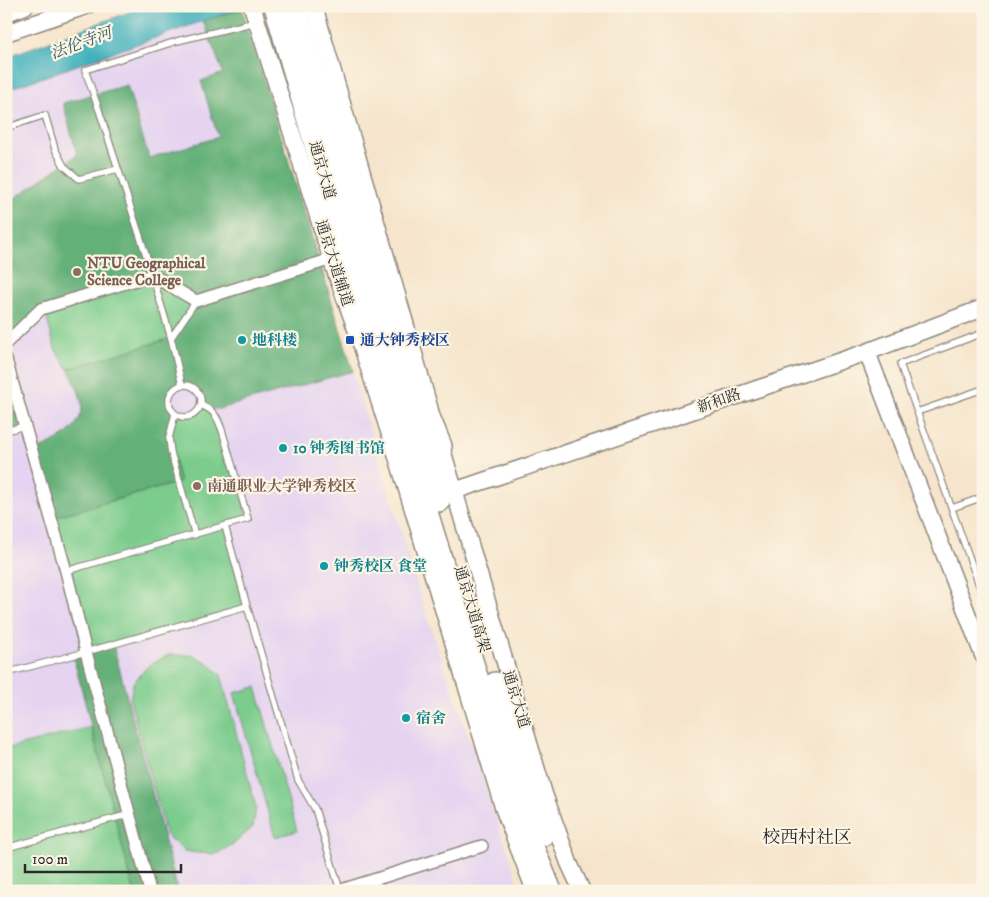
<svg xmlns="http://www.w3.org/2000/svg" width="989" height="897" viewBox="0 0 989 897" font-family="'IM FELL DW Pica','Noto Serif SC',serif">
<rect width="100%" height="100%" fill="#fcf5e5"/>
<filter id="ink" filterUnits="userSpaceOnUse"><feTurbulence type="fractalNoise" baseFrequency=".02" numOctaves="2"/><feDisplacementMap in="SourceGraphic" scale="10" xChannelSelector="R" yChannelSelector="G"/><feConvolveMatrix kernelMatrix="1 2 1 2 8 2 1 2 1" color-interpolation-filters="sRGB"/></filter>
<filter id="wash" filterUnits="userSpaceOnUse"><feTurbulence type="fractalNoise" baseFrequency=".0096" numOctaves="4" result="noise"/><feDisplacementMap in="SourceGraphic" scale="20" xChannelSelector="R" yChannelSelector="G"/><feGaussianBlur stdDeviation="1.12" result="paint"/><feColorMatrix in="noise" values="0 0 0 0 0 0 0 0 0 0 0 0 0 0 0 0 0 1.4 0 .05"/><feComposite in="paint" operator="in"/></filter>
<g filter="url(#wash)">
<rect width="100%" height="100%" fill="#f6e5cc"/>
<path fill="#e5d3f1" d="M242,9L258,59L422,601L521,891H6V90L203,21Z"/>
<path fill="#7bcc8d" stroke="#537c5c" d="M152,275L196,301L171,338L68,369L55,349L44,308Z
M201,405L217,417L248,519L225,525L247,606L86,652L50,518L180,482L169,438L175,414C186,420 196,416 201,405Z
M168,655H193L207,662L221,675L256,808L253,827L235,843L216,854L198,853L184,851L166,835L130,699L133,683L148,666Z
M256,687L297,831L275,837L234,693Z
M91,727L134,891H6V749Z"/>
<path fill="#64b078" stroke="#486e52" d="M242,9L353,371L219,409H210L201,405C202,369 150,390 175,414L169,438L180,482L50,518L31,452C50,446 82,430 82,407C81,393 74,381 68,369L171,338L196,301L152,275L41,309L6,343V204L77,155L63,103L127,85L149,158L218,137L201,81L223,73L203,21Z
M6,360L24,426L6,431Z
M113,644L178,891H134L73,656Z"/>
<path fill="#40b0bc" stroke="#366e74" d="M146,6H248L203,21L6,90V57Z"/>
</g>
<g filter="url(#ink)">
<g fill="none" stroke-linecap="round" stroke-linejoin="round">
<defs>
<path id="lane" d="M6,128L45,115L55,149L64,166L79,179L118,169
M983,333L900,364L983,596
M171,338L196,301
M169 401a16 16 0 1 1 32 0a16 16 0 1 1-32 0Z
M182,385L171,338L148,261L99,110L85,70L177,41L256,22
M917,412L983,389
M175,414L169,438L171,453L195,535
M6,431L24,426
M952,508L983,497
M225,526L247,606L298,780L315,809L340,890
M66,571L248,519L222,430C217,417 215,411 201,405
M6,673L86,652L247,606
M6,848L130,814"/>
<path id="street" d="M6,343L41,309L152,275L196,301L332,259
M6,360L66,571L86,652L150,891
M338,891L482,846"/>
<path id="secondary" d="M252,6L334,267L359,337L399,463L504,810L535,891
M314,6L430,410
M6,13L25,6
M6,33L86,6
M867,352L983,655
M438,436L544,794L569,863L582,891
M454,491L867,352L983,308"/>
<path id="highway" d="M275,6L370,334L424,502L516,805L551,891
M295,6L439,501
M422,400L441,446
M495,683L530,800L543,835"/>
</defs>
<use href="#lane" stroke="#90887c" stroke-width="8"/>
<use href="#street" stroke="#90887c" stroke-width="14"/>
<use href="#secondary" stroke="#90887c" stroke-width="19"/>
<use href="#highway" stroke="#90887c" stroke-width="24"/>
<use href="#lane" stroke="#fff" stroke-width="5.5"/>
<use href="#street" stroke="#fff" stroke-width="11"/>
<use href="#secondary" stroke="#fff" stroke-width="16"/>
<use href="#highway" stroke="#fff" stroke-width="21"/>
</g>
</g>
<g fill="#8d6e63" stroke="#fcf5e5" stroke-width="2">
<circle cx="77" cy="272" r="5"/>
<circle cx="197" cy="486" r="5"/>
</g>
<g fill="#0f9aa8" stroke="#fcf5e5" stroke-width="2">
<circle cx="242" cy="340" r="5"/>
<circle cx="283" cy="448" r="5"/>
<circle cx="324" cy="566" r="5"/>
<circle cx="406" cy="718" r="5"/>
</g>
<rect fill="#1a4fb4" stroke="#fcf5e5" stroke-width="2" x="345" y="335" width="10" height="10" rx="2.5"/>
<g text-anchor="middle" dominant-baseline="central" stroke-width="4.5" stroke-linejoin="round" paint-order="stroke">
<g font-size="15" fill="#2b2b2b" stroke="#fcf5e5">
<text transform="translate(322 170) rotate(74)">通京大道</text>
<text transform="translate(334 263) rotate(72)">通京大道辅道</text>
<text transform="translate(719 401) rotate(-19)">新和路</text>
<text transform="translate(472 609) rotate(73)">通京大道高架</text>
<text transform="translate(516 699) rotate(73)">通京大道</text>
</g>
<g font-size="15" font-weight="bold" fill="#785e54" stroke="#fcf5e5" text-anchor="start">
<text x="87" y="263">NTU Geographical<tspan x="87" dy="17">Science College</tspan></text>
<text x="207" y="486">南通职业大学钟秀校区</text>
</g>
<g font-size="15" font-weight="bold" fill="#0d838f" stroke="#fcf5e5" text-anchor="start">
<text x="252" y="340">地科楼</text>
<text x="293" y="448">10 钟秀图书馆</text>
<text x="334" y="566">钟秀校区 食堂</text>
<text x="416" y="718">宿舍</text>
</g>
<g font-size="15" font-weight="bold" fill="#164399" stroke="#fcf5e5" text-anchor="start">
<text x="360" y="340">通大钟秀校区</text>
</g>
<g font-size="16" font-style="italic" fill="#325a5e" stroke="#fcf5e5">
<text transform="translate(81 43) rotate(-20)">法伦寺河</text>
</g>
<g font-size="18" fill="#2b2b2b" stroke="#fcf5e5">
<text x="807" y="838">校西村社区</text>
</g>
</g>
<rect width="989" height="897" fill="none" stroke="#fcf5e5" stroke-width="25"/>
<path d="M25 864v8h156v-8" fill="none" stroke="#2b2b2b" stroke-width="2.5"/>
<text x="32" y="864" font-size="15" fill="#2b2b2b" stroke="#fcf5e5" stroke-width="4" paint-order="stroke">100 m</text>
</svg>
